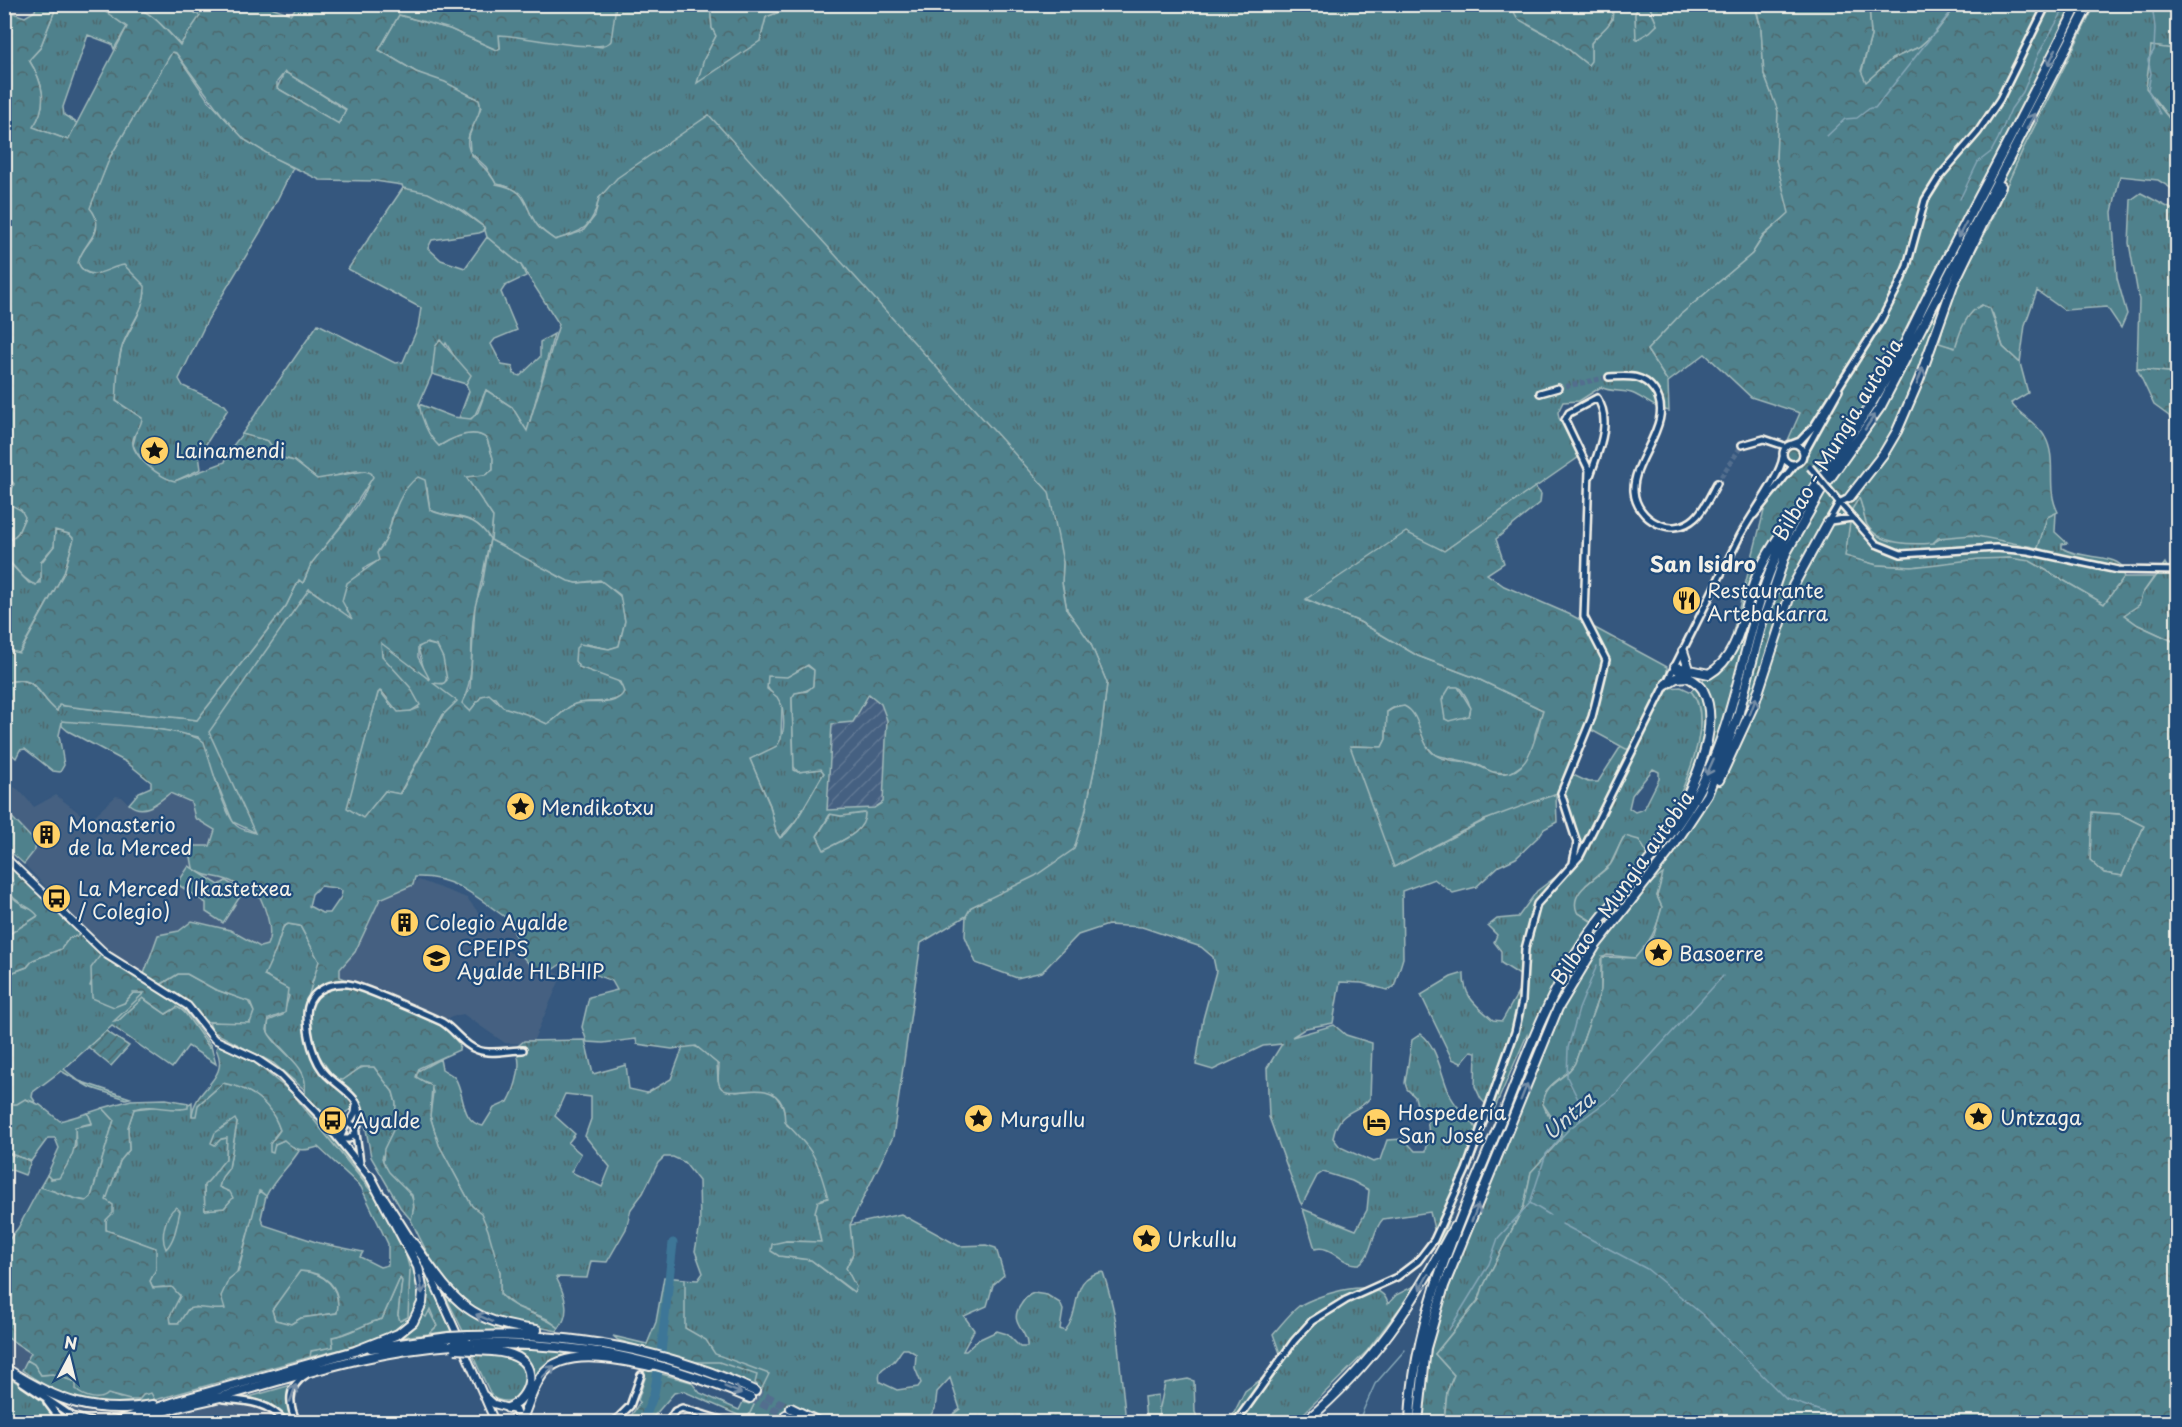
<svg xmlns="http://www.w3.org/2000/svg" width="2182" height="1427" viewBox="0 0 2182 1427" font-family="'Playpen Sans',sans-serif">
<defs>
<pattern id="industrial-furrows" width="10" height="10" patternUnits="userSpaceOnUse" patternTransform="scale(1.5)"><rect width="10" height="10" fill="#446081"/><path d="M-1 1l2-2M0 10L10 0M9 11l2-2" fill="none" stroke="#607793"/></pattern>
<pattern id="grass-tufts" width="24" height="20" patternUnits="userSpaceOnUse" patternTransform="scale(1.5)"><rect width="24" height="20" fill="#50818c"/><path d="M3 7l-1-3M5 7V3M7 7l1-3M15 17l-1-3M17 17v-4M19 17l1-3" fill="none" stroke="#4d676c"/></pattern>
<pattern id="forest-crowns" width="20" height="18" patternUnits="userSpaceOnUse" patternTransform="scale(1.5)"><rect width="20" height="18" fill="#50818c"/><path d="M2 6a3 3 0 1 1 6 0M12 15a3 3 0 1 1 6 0" fill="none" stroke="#4d676c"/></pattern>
<pattern id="garden-furrows" width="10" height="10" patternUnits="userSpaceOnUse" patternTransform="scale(1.5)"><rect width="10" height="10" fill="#50818c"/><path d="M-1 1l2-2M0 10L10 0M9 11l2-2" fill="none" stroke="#4d676c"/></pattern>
</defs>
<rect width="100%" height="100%" fill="#35577e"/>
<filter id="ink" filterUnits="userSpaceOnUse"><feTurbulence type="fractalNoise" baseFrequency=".0167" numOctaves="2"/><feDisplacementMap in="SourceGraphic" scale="12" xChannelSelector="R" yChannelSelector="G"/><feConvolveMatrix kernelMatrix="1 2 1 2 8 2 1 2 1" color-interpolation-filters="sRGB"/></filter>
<g filter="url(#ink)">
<path fill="#446081" d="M5,782L19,790L34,807L56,795L87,819L94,816L116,796L122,797L129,804L149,808L170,793L191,802L195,818L215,830L216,834L210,846H189L197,872L233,882L244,891L260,897L266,910L270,938L267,945L260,947L230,930L192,921L179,931L158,935L144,974L110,954L24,864L35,850L36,843L5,810Z
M419,880L467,898L478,912L517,929L509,952L562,975L532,1044L505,1043L463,1014L445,1019L375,990L349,981L340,982L338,972L379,898Z
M4,1336L31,1353L22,1370L49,1388L138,1404L219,1382L225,1405L241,1403L257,1406L271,1412L279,1422H5Z"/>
<path fill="url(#industrial-furrows)" d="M869,694L881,704L887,720L883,802L874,808L826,810L832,724L853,721Z
M687,1404L693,1405L741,1422H663L672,1408Z"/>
<path fill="url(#grass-tufts)" stroke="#a2b9ba" stroke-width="1.5" fill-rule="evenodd" d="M1510,4L1528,25L1558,41L1588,65L1591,58V43L1612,20V5H1639L1635,14L1636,30L1657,25L1649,5H1668L1674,12L1696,5L1755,6L1761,28L1764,74L1779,111L1776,160L1790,213L1763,236L1752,254L1680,315L1647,350L1668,382L1669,411C1651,407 1649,401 1634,394C1624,389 1611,393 1601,387L1579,401L1563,402L1558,412L1559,418L1579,457L1444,551L1307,600L1360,622L1418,656L1476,678L1543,710L1535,734V742L1526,762L1510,773L1491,772L1477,764L1435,755L1426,745L1412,713C1405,705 1395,705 1387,712L1386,739L1382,747L1353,746L1394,867L1503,811L1554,795L1571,774L1588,782H1598L1621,746L1649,724L1667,688L1681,687L1692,692C1719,730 1671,821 1647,853L1623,838L1610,865L1586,885L1576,901L1579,913L1592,922L1665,872L1657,896L1662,907C1657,929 1650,942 1635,958L1607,955L1601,959V990L1575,1063C1567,1079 1533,1087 1546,1111C1551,1120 1562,1127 1561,1139L1531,1172L1524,1206L1483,1287L1479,1299L1435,1354L1454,1375L1447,1392L1444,1422H1422L1426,1368L1439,1312L1534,1075L1527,1035L1493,1112L1481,1099L1475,1086L1476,1052L1471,1051L1461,1063L1452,1059L1421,995L1451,977L1464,973C1463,997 1476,1005 1493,1020L1502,1021L1523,984V977L1501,963V951L1494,942L1497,935L1488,926L1497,919L1518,917L1537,891L1566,869L1576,857C1574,835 1576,811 1556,796L1557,822L1544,829L1539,836L1516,858L1499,866L1476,887L1453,893L1434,879L1402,891L1403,958L1394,987L1387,990L1362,983L1340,982L1333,1023L1306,1028L1292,1037L1334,1025L1346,1035L1372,1043L1370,1098C1356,1115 1339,1108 1333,1138L1340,1147L1373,1162L1380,1160L1387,1140L1404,1139L1415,1151H1426L1429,1135L1427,1117L1418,1109L1415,1097L1407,1089L1405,1083L1412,1040L1421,1034C1438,1046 1441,1077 1451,1097C1462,1117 1476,1117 1481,1143L1438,1246L1430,1212L1383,1219C1371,1231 1374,1254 1359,1264C1342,1266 1332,1244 1315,1249L1303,1209L1356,1230L1367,1210L1369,1190L1352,1181L1323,1172L1317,1176L1302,1205L1300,1202L1269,1117L1267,1068L1282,1044L1263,1046L1213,1070L1196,1065L1203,1019L1216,971L1213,957L1201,947L1142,927L1108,925L1078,935L1042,972L1017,978L976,963L965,936L966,916L971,907L990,897L1085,813L1100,742L1107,683L1090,642L1067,610L1062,583L1063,562L709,115L599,198C593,228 583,231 555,240C550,236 541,231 537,225C522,204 530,190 496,184L486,167L470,152L469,136L481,107L477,98L416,72L379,50L399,15L450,29L494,49L500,48L499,34L602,47L616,5H710L712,28L716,36L704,59L760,41L766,17L797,5ZM1453,687L1460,688C1466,696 1473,706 1469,716L1445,719L1443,697ZM1653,769L1659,772V779L1644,809L1635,812L1629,808L1632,795Z
M57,5H96L127,27L114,49L112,44L88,35L63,107L64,115L77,123L68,140L33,127C49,104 43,82 29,60L40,48Z
M131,5H183L201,16L180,45C167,29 151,12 131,5Z
M1869,5H1957L1936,32L1919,47L1892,59L1866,83L1861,74L1871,36Z
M2095,5H2177V36L2173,49L2151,46V96L2177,128V192L2158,180L2120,176L2112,212L2117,278L2127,314L2121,328L2107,307L2064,310L2037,291L2025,325L2020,363L2003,347L1993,314L1982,305L1968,318L1955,348L1939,344L1951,295L1986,232L2022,151Z
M171,52L176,53L208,100L245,140L293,168L264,226L208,319L179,379L183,386L225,405L228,409L199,455L201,469L175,481C157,478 140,461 133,445L136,433L116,400V377L122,346L138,315L145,293L112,270C99,276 84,276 78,263C83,239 109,237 89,208L110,157Z
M285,71L346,110L338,124L277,88Z
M403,188C430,184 463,213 484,227V231L479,233L432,240L428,248L441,260L465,268L487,237L521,265L526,276L505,286L501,292L517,330L495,339L491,344L502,365L513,367L514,374L520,376L540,357V342L554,334L527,432L512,407L486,390L474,417L468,420L459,418L469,391L466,384L468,379L446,343L432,369V374L419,404L430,435L439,446C452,438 473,427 487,439L493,458V470L485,475L467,477L493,517L491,540L539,564L560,577L577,583L602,581L621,597L625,621L619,646L609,649L586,644L579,667L617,680L624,689L623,695C609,706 591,699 575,704C564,708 558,719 547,724L503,707L496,698L482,696L470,711L462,704L470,688L475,604L482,586L490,539C472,510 454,521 430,510L427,488L407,489L393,513L387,539L378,551L380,560L364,568L353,620L310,589L256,833L233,822L198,737L151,728L62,722L59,735L64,765L60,772L53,771L25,749L20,750L16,758L5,748L4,683C36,672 37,695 57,711L59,705C105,712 151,714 197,720L286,606L299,580L303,583C307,576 308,568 313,561C331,536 365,505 372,474C357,464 334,480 317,479L294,461L279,457C263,435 265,443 242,434L318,324L395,363L403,362L418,327L421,308L348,269Z
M2141,193L2177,212V373L2137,369L2139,300L2129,243L2131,200Z
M5,471L14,484L7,499L23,511L25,517L18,533L5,545Z
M1859,497C1863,506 1863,518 1868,526C1878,541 1916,544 1933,543C1953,525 2013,543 2038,547L2047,517L2056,512L2055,532L2067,543L2062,544V548C2079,559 2110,554 2122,566L2124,580L2104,604L2037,565L2009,558L1912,567L1877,565L1845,557V554L1852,509Z
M55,530L69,534L74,539L64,573L19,653L5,650L4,557L29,583H40L41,563L54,546Z
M2165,563L2177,586V643L2138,625L2124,615L2140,602L2142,594Z
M381,642L426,677L418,648L424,643L437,646C444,656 450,672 445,683L436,684L458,701L443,715L399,794L385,791L363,819L346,808L378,693L380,691L393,708L411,711L419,708L394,670L382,656Z
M806,665L814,670L813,686C807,694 797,689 792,698L794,770L798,772L821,769L824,773L797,819L780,838L776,832L770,805L750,760L752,756C780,744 788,740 782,706C777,694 761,690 768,676Z
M5,810L36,843L35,850L24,864L5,847Z
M2091,812L2120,814L2144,826L2122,876L2104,873L2090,860Z
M865,813C867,834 837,841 824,851L817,836L831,814L841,816Z
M5,861C15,870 17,892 23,906L35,911L38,916L5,937Z
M288,924L300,926L319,961C319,969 314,975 312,983C304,1020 313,1053 338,1080C352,1079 355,1064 374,1067L393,1092L396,1103L395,1126L382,1158C391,1186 423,1186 411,1220L400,1207L371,1157L362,1107L356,1106L332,1121L305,1095C308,1067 283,1052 268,1033V1021L283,1015L289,996L264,974L275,952L283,927Z
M80,932L102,953L90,986L124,1003L133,993H144L119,1020L142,998L166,1014L177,1007C192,1015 199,1034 209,1047L211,1046L216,1064L188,1046L172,1068L112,1026L64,1069L79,1081L130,1098L126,1099L89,1087L61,1071L33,1092L32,1097L36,1103L26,1099L18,1104L5,1105V978L8,974L27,967L33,960L61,949L69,938L77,936Z
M178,974H187L214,989L248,1001L254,1012L252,1021L242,1025L202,1021C195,1003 176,994 160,985Z
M585,1040L593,1074L626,1065L629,1089L647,1093L671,1079L683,1047C699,1042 705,1054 717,1063L718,1080L736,1092L764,1089L773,1092L783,1106L787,1125C814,1141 820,1169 829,1198L822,1199L816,1217L821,1242L786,1241L779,1256L811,1260L850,1290L854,1284L846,1268L852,1256L850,1225L901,1214L959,1246L986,1245L996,1248L1004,1275L993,1285L987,1306L964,1316L974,1330L963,1351H966L978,1340L997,1331L1007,1334L1020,1347H1027C1029,1331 1008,1324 1020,1306C1024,1300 1027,1295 1034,1293L1047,1295L1060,1303L1063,1310L1060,1329L1065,1331C1083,1309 1068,1277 1103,1272C1110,1294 1118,1322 1118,1344L1126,1422H1002L982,1417L975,1422H943L960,1409L950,1378L937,1392L935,1409L926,1422H827L788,1403L779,1422H756L747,1419L761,1390L699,1365L676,1305L682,1279L698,1280L703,1273L695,1251L700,1226L699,1181L684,1162L673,1157H664L658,1163L643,1193L631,1209L626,1229L607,1262L591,1261L587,1278L556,1277C564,1293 572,1312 559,1328L547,1319L515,1306L500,1294V1272L484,1221L472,1206L439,1145L430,1116L433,1092L429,1083L417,1079L416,1072L440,1059L442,1069C446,1072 452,1074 455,1078C465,1093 460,1122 483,1126L494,1108L508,1102C515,1090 525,1060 514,1049L524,1041ZM565,1094L591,1097V1119L585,1136L610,1167L602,1187L571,1172L581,1154L568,1143L575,1134L555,1116ZM903,1349H908L916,1354L915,1368L921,1383L918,1387L897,1390L880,1382C877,1370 884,1368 893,1362C897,1359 899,1353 903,1349Z
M223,1083C252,1088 271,1103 280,1130L274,1137L275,1144L284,1140L299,1151C289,1167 274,1179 266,1196L260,1191L237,1272C227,1281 222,1295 225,1309L213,1311L196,1307L179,1323H171L169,1316L180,1295L164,1287L153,1288L150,1281L156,1269L155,1248L106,1230V1200L109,1187L116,1175L120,1161L129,1150L128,1127L134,1109L161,1106L181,1109L192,1102V1116L198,1105ZM237,1123L229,1168L222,1177L219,1187L230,1201L224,1208L205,1210L204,1186C213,1178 217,1168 226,1159L227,1138L221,1139L223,1127Z
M103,1108L114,1120L91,1197L87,1201C71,1199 56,1191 40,1187L47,1175L51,1179L76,1146L75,1127L92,1124L88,1113Z
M307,1109C338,1145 460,1281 405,1326C388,1340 334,1351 310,1357V1351L333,1347L332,1337C350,1334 364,1323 382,1319L400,1278L402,1281L398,1315L406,1308L410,1270L391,1223L376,1197L351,1164L305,1112Z
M5,1152L31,1161L25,1175L9,1169L5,1178Z
M300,1271C324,1272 342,1288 337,1313L301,1318L291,1324L275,1320L272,1310L292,1278Z
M1418,1284L1367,1351L1295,1422H1223L1232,1417L1245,1391L1264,1377L1281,1356L1273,1334C1281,1325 1290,1313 1299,1306C1317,1295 1381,1273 1388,1304L1396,1295Z
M440,1285C468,1317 479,1323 521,1330L463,1331Z
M428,1309L437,1326L429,1334L401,1337L415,1326L422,1315L426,1316Z
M482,1347H514L594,1355L556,1360L522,1412L518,1406L528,1396L534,1378L527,1362Z
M472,1354L503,1356L520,1364C534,1386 516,1411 492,1397Z
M27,1360L34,1364L41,1375L53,1374L120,1398L152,1393L155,1400C106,1411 62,1400 22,1370Z
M4,1374L41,1399L59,1422H5Z
M1188,1379L1194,1381L1195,1412L1199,1422H1134L1160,1407L1165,1383Z
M291,1385L288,1404L294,1422H288L271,1406L249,1397Z"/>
<path fill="url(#forest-crowns)" stroke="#a2b9ba" stroke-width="1.5" fill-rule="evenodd" d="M299,4H370L380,8L381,4L616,5L611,41C603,55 518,35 499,35L500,48L497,50L450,29L399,15L379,50L416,72L445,82L479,100C485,115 465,130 468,146C470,160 488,166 496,184C530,190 522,204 537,225C541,231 550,236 555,240L583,231L595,216L599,198L617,178L709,115L1049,492L1063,562L1062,583L1067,610L1090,642L1107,683L1100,742L1085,813L1074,849L1035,876L971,907L966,916L921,943L893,1137L850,1225L853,1253L846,1268L856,1287L854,1292L811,1260L779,1256L771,1251L772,1244L786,1241L821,1242L815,1212L818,1201L828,1198C816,1155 815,1153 785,1122C784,1116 785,1109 782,1104C768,1075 725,1104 719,1084C717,1079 719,1071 719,1065L696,1046L672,1049L637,1044L636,1039L603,1043L587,1042L582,1027L589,997L617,990L612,981L564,962L552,970L533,968L519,953L512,922C480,900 455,875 415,877L413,885L380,899L355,952L340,969V977L434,1015L460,1045L459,1050L419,1068L416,1077L432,1086L430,1116L439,1145L472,1206L481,1213L488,1230L500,1272V1294C515,1312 541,1313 559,1328L557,1331C534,1325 510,1323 488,1316C447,1301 429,1257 411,1220L414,1207L412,1195L389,1172L383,1161L384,1149L395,1126L396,1103L393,1092L374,1067H361L343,1080L335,1079L317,1053L308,1016L309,994L319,961L300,926L288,924L283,927L275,952L264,976L288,989L285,1013L269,1019L267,1030C275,1051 309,1063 305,1090L273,1063L212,1031L209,1022L250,1023L254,1012L250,1002L214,989L187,974H178L160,985L144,974L158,935L179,931L192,921L230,930L260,947L267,945C274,931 266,910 260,897C250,893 243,888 234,883C221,875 205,879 193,868L189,846H210L215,830L195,818L191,802L170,793C157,803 144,816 129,804L139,792L151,787V782L126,762L68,731L62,726V721C89,724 187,727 204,742C209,758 225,818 237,826C242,830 249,831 255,833L209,732L309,589L352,619L342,601L347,583L379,560L377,553C380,548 385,543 387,537C393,516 399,490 418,477L425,480L430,510C454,522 472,510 490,539C485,561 482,582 476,603C467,636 478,672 462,703L470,711L482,696L489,694L503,707L526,714L547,724C559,719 566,705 579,703C594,701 616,707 624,692L620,682L579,667L575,661L576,648L580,644L609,649L619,646L625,621L620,595L600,580L577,583L568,581L491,540L493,517L466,477L485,475L493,470V458L487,439C473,427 452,438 439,446C428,436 421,418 419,404L453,417L471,419L478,412L486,390L512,407L527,431L559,324L521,265L487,237L484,227L463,211L428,193L403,188L402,185L375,181L320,180L276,159L245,140L222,115L176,53L172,52L110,157L90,208C109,231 82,242 78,263C89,286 109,266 124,265L145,286C146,309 130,324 123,344C116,363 118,381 116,401L142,418C142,426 135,431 133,440C130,455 161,479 175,481L225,462L228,452L242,434L268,441L279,457L294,461L317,479L365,471L371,473L373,477L344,522L311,564L303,583L299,580L286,606L197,720C151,714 105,712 59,705L57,711C37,696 38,672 5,683V650L19,653L22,649L64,573L74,539L69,534L55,530L54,546L41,561V578L36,585C23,581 15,566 5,557V545L18,533L25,517L21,510L7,503L14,484L4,471V10L25,17L35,11L36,5H57L40,48L29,60C43,82 49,104 33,127L68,140L127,27L96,5C146,5 147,9 180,45L200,16L183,5H265L291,14ZM285,72L346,109L339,124L277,88V82ZM381,643L430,680L418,657V647L427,643L437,646L443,658L447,680L443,684L433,683L457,701L443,715L400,794L385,791L363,818L347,808L378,693L380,691L383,693L398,712L411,711L420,705L410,687L382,656ZM808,665L814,670L813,686L807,691L795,693L792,698L794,767L798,772L821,769L824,773C814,788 793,832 780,838L776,832L770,806L750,759L777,746L781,739L782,706L777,697L767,689L768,676L787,677ZM869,694L881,704L887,720L883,802L874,808L827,810L832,724L853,722ZM863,813H865C866,833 838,842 824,850L817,836L830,814L841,816ZM320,886L336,888L342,891L341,897L330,913H322L309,906L312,894Z
M710,5V4L797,5L766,17L760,41L697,83L704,59L716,36L712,28Z
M1510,5H1612C1617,25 1601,29 1591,43V61L1588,65L1558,41L1518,19Z
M1639,5H1649L1657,25L1650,32L1636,40L1635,14Z
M1750,5H1869L1871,36L1861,71L1866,82L1892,59L1919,47L1936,32L1957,5H2004L2005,9L2014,5H2083L2092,11L2022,151L1986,232L1951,295L1939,343L1955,348C1960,332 1966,312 1982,305L1990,308L2003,347L2020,363L2028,393L2011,403C2020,416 2038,423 2045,437C2058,460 2045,488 2058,512L2047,517L2038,548L1972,535L1938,538L1933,543C1913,545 1879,545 1867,525C1863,516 1863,506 1859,498L1852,509L1845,556L1877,565L1912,567L1979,559L2009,558L2030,561L2104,604L2124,577H2154L2142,594L2139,605L2124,615L2138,625L2177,643V1422H1444L1447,1392L1454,1375L1435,1354L1479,1300L1483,1287L1524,1206L1531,1172L1561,1139V1131L1543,1104C1546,1079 1566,1081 1575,1063L1601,990L1602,957L1635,958L1654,935L1662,907L1657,896L1663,874L1645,887L1622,917L1595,923L1577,912C1568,890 1599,878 1610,865C1617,856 1618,844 1625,836L1639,840L1647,853C1669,824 1721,724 1691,691L1726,659L1774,472L1800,413L1751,397L1705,354L1668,382L1647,350L1680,315L1752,254L1763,237L1789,213L1776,160L1778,111L1764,74L1761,28L1756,7ZM2092,812L2120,814L2144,826L2122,876L2104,873L2090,860Z
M2177,36V128L2146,88L2151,46L2173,49Z
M440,340L471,375L466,384L432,374L435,347Z
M2137,369L2177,373V436L2169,416L2154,405Z
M1535,487L1541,494L1540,503L1496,539L1504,563L1487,574L1504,586L1571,615L1667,667V688L1633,749H1626L1584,726L1580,749L1557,793L1482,821L1394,867L1350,746L1382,747L1386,739L1387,712L1394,708L1404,706C1420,713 1419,737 1429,749C1438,761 1454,760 1467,762C1477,764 1484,769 1493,772C1531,783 1535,734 1543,710L1476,678L1418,656L1360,622L1306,599L1406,532L1444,551Z
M1450,687H1458L1471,708L1469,716L1449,721L1445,719L1442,700Z
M11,866L80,932L77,936L69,938L61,949L33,960L27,967L8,974L5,978V937L38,916C31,905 16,905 9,892L14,884L8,871Z
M102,953L180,1003L211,1046L209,1047L183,1010L177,1007L166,1014L143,998L119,1020L114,1021L144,993H133L124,1003L114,1007L92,998L91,968Z
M218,1045L254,1062L292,1093L376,1197L405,1252L410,1270L408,1317L400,1321L398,1315L402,1281L400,1278L382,1319C365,1323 351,1334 332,1337L333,1347L311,1351L310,1357L155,1400L151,1393L143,1395L139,1400H130L108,1394C100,1402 83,1397 76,1390V1382L53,1374L41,1375L34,1364L27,1360L31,1353L5,1336L4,1246L18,1228L40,1187C56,1191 71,1199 86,1201L91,1197L114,1120L103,1108L131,1100L166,1099L188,1103V1108C171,1112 152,1103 134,1109L128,1127L129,1150L120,1161L106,1200L113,1205V1213L106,1220V1230L156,1248V1269L150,1281L153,1288L172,1287L180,1296L170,1316L171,1323H179L188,1309C200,1305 212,1311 225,1309L221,1296L229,1279L238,1272L259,1191L266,1196L261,1218L264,1225L319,1243L363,1252L360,1257L380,1267L388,1265V1244L361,1187L318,1147C302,1152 296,1151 284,1140L275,1144L273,1153L270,1152V1144L280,1130C271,1103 251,1088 223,1083L198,1105L196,1116H192C194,1087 231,1080 216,1049ZM300,1271C325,1272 342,1287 337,1313L301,1318L291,1324L275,1320L272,1310Z
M25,1099L40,1105L60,1121L88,1113L92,1123L75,1127C76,1152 72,1158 59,1178L51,1179L47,1175L59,1148L55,1138H48L31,1161L5,1152V1105L17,1104Z
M235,1119L237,1123L229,1168L222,1177L219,1187L230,1192L233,1198L224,1208L205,1210L204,1185C213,1178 217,1168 226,1159L227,1138L221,1139L215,1145L211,1143L215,1133Z
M176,1207L180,1211C177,1224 175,1240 166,1249C160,1237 165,1215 176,1207Z
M426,1274L451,1331L429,1334L437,1326L430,1309L426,1317L422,1315L427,1292L424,1278Z
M664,1277L685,1279V1328L706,1340L715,1354L769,1374L747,1419L683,1391L674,1393L649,1422H627L640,1402L638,1400L645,1378L644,1369L691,1382L700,1393L739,1410L743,1402L749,1404L757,1385L755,1383L757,1375L719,1362H696L618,1340L613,1336L647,1344L656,1322Z"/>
<path fill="url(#garden-furrows)" stroke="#a2b9ba" stroke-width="1.5" d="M106,1031L129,1046L111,1066L88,1047Z"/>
<path fill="#50818c" stroke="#a2b9ba" stroke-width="1.5" d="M189,866L219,885L226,881L243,892L223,923L206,912V903L177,884Z
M1158,1395L1160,1422H1146L1144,1397Z"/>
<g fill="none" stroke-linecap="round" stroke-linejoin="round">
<path stroke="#86a7b7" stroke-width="1.5" d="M2152,4L2155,28L2154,50L2148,60L2151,73L2148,90L2160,114
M1827,136L1845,119L1857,118L1870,108H1875L1957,4
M1960,199L1978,162L1991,152L1998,139L2011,109L2023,92L2039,53L2067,4
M1580,1121V1103L1567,1077L1568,1048L1579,1009L1597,965
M1530,1203L1550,1215
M1562,1224L1647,1269L1703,1315L1786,1399L1852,1422
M1449,1330L1489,1264L1498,1238L1530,1203L1546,1154L1569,1129L1615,1095L1723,976
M1358,1422L1375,1384L1405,1350"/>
<path stroke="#3d7697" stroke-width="9" d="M661,1353L673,1243
M643,1422L654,1394L658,1371"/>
<path stroke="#526e8e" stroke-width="5" stroke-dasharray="5 2.5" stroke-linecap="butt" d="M1558,388L1609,377
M1717,483L1742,445"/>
<path stroke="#526e8e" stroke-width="8" stroke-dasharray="8 4" stroke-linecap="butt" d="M755,1391L791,1408
M750,1398L786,1415"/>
<defs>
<path id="minor" d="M1609,377C1628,376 1642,374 1654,390C1677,421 1632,459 1634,491C1636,520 1672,539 1695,518C1705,509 1711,494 1717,483
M1540,393L1558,388
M1783 454a10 10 0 1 1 20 0a10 10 0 1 1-20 0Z
M1792,444L1800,441L1814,426L1881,320L1899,285L1907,266L1925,200L1940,176L1978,132L2000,99L2047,4
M1742,445L1764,439L1782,445
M1804,453L1839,390
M1838,501L1876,544L1901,554L1996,548L2028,551L2118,570L2178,571
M1754,515L1795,464
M1830,521L1852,518
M1828,522L1839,503L1849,498
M1573,863L1577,843L1561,793L1592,717L1606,660L1584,617L1589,470L1565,420L1569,413L1597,398C1613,421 1598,452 1590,476
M325,1122C335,1125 348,1121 355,1126L360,1163
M349,1123L355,1113L356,1105
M346,1124L340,1139H349L355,1133
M356,1129C370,1101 343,1091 327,1075C313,1062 307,1034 307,1015C307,993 327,982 348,984C359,985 429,1016 442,1022C454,1029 464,1046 478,1050C490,1055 510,1050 523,1050
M22,1382L72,1416L92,1422
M223,1399C247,1401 269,1402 285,1422
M47,1402L62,1422
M297,1422C288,1404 287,1386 306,1375
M614,1422L630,1406L641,1375
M668,1422L675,1411L682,1408L727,1422
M1236,1422L1294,1341L1312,1321L1346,1300L1397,1277L1418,1261L1434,1240L1466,1170L1515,1032L1522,1001L1525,949L1537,904L1580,856L1740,536C1750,517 1781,475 1783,457"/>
<path id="major" d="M4,856L107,955L188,1006L214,1039L255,1058L280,1075L322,1118L371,1179
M384,1197L415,1246
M425,1263L459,1338
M463,1348L495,1422
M484,1395L494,1404L515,1410L520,1422"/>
<path id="highway" d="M1849,498L1884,453L1897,431L1919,380L1953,285L2001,186
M1683,651L1689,669
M1676,667L1709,674C1741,656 1743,609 1756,578C1764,558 1777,540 1788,522
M1666,684L1676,678L1687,677
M1719,780L1755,702L1793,586L1828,522
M1655,848C1681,813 1726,734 1703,690C1697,679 1683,677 1675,667
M414,1244C453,1299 465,1322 537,1330
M468,1336C567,1332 665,1349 755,1391
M471,1344C578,1342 651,1357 750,1398
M371,1348L449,1337
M474,1350C486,1351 500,1350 512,1355C540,1365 531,1398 508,1408
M8,1370C57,1401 94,1415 153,1405
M791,1408L819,1422
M786,1415L800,1422
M115,1422L181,1400L355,1351L398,1334L413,1322L422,1303L423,1292L418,1267L370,1176
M142,1422C165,1407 198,1403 225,1396C300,1375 374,1350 453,1345
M521,1422C527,1407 532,1389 542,1375C564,1346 620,1360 650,1366
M1305,1422C1374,1363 1412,1306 1454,1227
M1410,1422C1413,1316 1461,1218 1501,1120C1525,1059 1548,995 1585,940C1621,887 1670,846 1700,788C1740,712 1744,625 1780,548C1807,492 1846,446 1878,393C1902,353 1921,308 1943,266C1988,179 2035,93 2078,4
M1418,1422L1426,1348L1444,1286L1558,1008L1596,945L1670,851L1707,795L1738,716L1762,623L1786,553L1821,491L1881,406L2089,4"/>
</defs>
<use href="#minor" stroke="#f4f1e8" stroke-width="10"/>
<use href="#major" stroke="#f4f1e8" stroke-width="10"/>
<use href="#highway" stroke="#f4f1e8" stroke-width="12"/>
<use href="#minor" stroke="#1f4a7a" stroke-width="5"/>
<use href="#major" stroke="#1f4a7a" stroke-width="6"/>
<use href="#highway" stroke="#1f4a7a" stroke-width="8"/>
<defs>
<path id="minor-bridge" d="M1810,467L1838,501"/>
<path id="highway-bridge" d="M449,1337L468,1336
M454,1344H471
M455,1349L474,1350"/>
</defs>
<use href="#minor-bridge" stroke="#f4f1e8" stroke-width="10" stroke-linecap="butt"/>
<use href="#highway-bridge" stroke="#f4f1e8" stroke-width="12" stroke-linecap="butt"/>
<use href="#minor-bridge" stroke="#1f4a7a" stroke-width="5"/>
<use href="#highway-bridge" stroke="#1f4a7a" stroke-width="8"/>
</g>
<defs><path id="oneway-shaft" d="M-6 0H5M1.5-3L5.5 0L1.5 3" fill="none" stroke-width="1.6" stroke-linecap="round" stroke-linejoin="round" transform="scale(1.5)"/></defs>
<g stroke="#748da6">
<use href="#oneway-shaft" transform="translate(2052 57) rotate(116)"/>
<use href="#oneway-shaft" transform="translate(2031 121) rotate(-62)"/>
<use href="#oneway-shaft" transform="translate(1962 230) rotate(118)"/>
<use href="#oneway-shaft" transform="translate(1920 376) rotate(-70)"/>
<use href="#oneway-shaft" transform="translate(1870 422) rotate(-56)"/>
<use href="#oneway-shaft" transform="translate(1753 706) rotate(-69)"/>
<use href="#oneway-shaft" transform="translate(1710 767) rotate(114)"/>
<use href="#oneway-shaft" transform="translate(1524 1092) rotate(-68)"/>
<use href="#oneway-shaft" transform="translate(1475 1213) rotate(-68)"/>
<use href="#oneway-shaft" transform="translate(1424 1282) rotate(120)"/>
<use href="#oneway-shaft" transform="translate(421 1285) rotate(82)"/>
<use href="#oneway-shaft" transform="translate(484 1318) rotate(-156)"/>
<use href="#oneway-shaft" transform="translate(548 1372) rotate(-44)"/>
<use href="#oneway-shaft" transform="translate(733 1390) rotate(22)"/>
<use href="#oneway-shaft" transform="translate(293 1393) rotate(-71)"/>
</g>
</g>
<defs>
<symbol id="sight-disc" viewBox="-11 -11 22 22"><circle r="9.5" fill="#ffd166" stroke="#1f4a7a"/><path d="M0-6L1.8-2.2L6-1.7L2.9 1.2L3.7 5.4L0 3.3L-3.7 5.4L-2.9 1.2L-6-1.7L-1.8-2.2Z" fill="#111"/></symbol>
<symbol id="restaurant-disc" viewBox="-11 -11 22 22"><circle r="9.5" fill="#ffd166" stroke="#1f4a7a"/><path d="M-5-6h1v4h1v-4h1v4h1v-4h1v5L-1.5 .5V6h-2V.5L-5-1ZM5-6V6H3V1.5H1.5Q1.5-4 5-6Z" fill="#111"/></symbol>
<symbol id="building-disc" viewBox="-11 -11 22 22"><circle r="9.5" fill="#ffd166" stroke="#1f4a7a"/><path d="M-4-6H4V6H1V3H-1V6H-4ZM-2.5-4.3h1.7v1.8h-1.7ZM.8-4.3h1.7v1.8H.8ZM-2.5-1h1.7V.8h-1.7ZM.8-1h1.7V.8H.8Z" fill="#111"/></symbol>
<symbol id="bus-disc" viewBox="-11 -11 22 22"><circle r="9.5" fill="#ffd166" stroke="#1f4a7a"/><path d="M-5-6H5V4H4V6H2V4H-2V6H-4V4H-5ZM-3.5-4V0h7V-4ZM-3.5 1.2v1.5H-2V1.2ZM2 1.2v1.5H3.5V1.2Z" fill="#111"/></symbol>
<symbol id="school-disc" viewBox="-11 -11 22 22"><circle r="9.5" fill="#ffd166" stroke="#1f4a7a"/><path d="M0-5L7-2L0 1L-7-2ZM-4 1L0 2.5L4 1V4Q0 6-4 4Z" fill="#111"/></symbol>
<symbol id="hotel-disc" viewBox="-11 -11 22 22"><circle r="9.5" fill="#ffd166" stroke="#1f4a7a"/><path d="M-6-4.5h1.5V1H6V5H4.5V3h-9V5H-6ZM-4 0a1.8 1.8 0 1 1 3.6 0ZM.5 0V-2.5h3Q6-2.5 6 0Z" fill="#111"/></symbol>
</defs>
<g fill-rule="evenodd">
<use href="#sight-disc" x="138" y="434" width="33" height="33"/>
<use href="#restaurant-disc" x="1670" y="584" width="33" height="33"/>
<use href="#sight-disc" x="504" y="790" width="33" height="33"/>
<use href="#building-disc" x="30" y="818" width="33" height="33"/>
<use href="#bus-disc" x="40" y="882" width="33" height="33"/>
<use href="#building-disc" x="388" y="906" width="33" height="33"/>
<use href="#sight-disc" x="1642" y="936" width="33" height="33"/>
<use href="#school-disc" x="420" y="942" width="33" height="33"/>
<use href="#sight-disc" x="1962" y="1100" width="33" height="33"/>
<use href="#sight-disc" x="962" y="1102" width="33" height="33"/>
<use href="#bus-disc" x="316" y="1104" width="33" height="33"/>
<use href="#hotel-disc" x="1360" y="1106" width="33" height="33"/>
<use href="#sight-disc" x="1130" y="1222" width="33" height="33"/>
</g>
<g text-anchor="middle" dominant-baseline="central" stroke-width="4.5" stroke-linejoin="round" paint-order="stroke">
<g font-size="20" fill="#f4f1e8" stroke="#1f4a7a">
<text transform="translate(1837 439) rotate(-59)">Bilbao - Mungia autobia</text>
<text transform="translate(1622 887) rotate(-55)">Bilbao - Mungia autobia</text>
</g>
<g font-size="20" fill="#f4f1e8" stroke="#1f4a7a" text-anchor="start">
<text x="175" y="450">Lainamendi</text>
<text x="1707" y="590">Restaurante<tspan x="1707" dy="23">Artebakarra</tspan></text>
<text x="541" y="807">Mendikotxu</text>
<text x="68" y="824">Monasterio<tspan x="68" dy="23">de la Merced</tspan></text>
<text x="78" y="888">La Merced (Ikastetxea<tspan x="78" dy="23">/ Colegio)</tspan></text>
<text x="425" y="922">Colegio Ayalde</text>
<text x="457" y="948">CPEIPS<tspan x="457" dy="23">Ayalde HLBHIP</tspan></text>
<text x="1679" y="953">Basoerre</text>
<text x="1398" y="1112">Hospedería<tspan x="1398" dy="23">San José</tspan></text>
<text x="2000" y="1117">Untzaga</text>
<text x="1000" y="1119">Murgullu</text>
<text x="353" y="1120">Ayalde</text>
<text x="1167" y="1239">Urkullu</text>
</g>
<g font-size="21" font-weight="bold" fill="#f4f1e8" stroke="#1f4a7a">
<text x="1703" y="563">San Isidro</text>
</g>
<g font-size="21" font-style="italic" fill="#d9dfdc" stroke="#1f4a7a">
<text transform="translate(1568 1115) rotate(-41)">Untza</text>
</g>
</g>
<rect width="2182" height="1427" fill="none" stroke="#1f4a7a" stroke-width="24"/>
<rect x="12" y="12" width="2158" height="1403" fill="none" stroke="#f4f1e8" stroke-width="2" filter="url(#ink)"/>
<g transform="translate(69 1358) rotate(7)" stroke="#1f4a7a" stroke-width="4.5" paint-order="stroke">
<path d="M0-4.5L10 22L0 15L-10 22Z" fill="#f4f1e8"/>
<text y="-9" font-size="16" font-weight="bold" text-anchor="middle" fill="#f4f1e8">N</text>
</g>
</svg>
